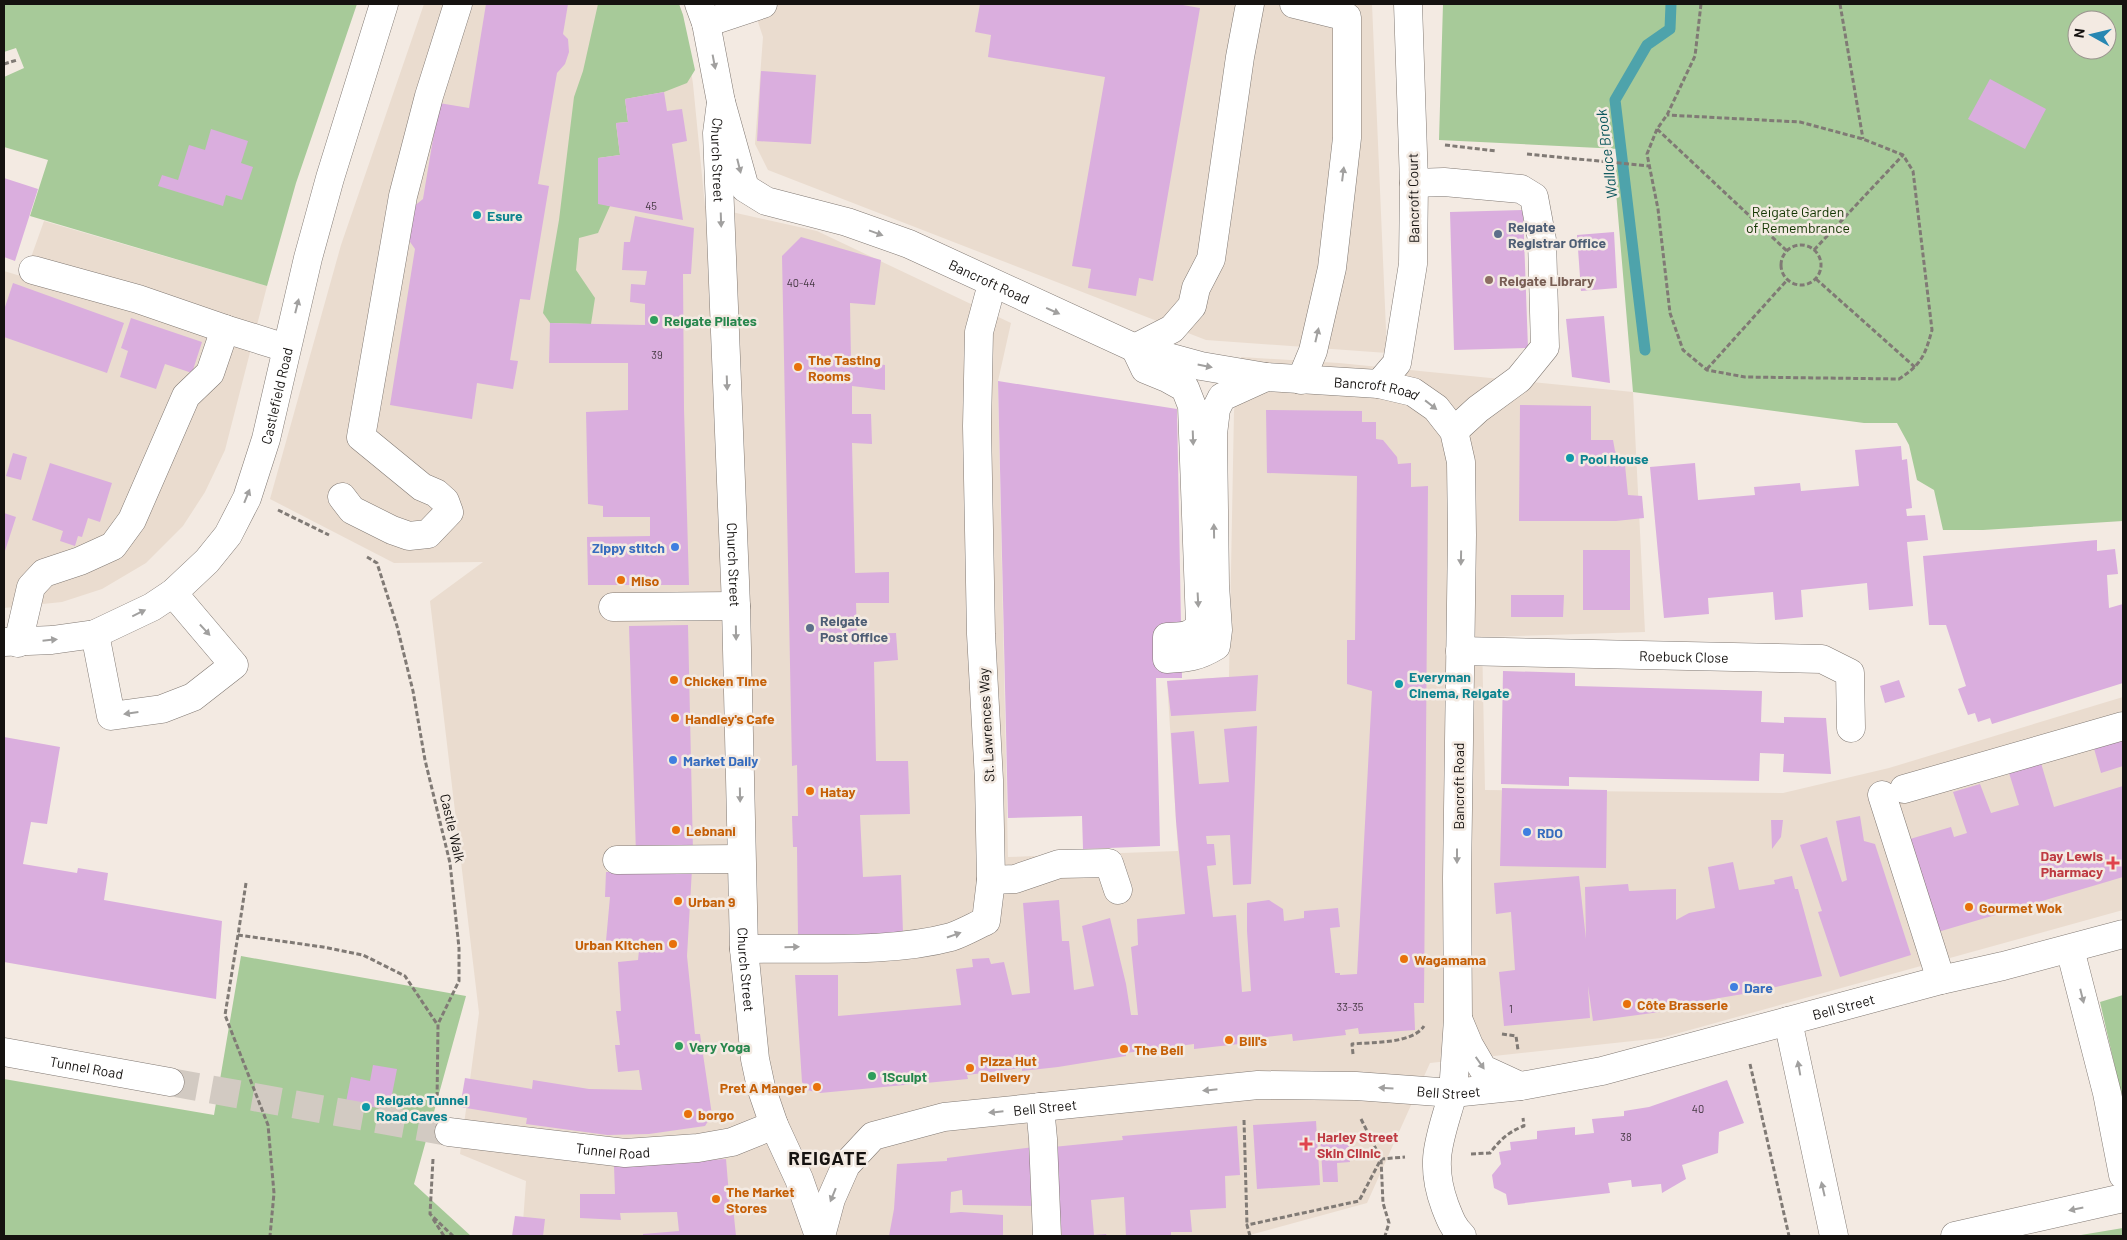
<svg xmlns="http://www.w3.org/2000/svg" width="2127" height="1240" viewBox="0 0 2127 1240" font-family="Barlow,sans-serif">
<rect width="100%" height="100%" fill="#f3eae2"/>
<path fill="#eadccf" d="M424,4H679L683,15L693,84L705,206L817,231L1011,323L998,381L1008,857L1178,851L1167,681L1229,677L1234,411L1241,357L1339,363L1633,392L1645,632L1482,637L1485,790L1783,793L1889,768L2123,697V910L1661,1038L1430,1063L1367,1203L1246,1236H522L526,1181L460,1154L479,1013L430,601L483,562L394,563L270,499L341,245Z
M752,4H1372L1387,353L1206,340L768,170L755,144L763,37Z
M44,221L267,286L225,450L205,492L183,526L146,563L102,589L62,602L4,608V271L24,277Z"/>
<path fill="#a7ca99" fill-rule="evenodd" d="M4,4H357L296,183L267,286L30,216L48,160L4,147V77L24,68L16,48L4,52Z
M598,4H679L683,15L695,70L687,83L664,92L625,99L628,122L616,123L620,155L598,158V203L610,206L598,233L579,238L576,270L595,298L591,324L550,323L543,313L559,220L574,97L583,71Z
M1443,4H2123V521L1983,530H1943L1934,490L1917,480L1909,445L1897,423H1864L1633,392L1615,180L1619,149L1439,140ZM2077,20H2107V50H2077Z
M241,956L466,996L414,1184L471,1236H4V1079L214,1115Z
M2123,995V1102L2100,1002Z
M2123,1228V1236H2075Z"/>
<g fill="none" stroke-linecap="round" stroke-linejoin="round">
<path stroke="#4ea3ab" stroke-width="11" d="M1645,350L1615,100L1647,45L1670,29L1671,4"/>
</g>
<path fill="#daaede" d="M486,4H568L563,34L568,39L569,52L565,64L557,73L538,184L549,186L530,300L520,299L510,360L518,361L513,389L477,383L472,419L390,405L415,249L408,239L413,207L423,199L439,103L469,108Z
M980,4H1177L1200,8L1153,281L1139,278L1136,296L1088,288L1091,269L1072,266L1105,77L988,57L991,35L975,32Z
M761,71L816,75L811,144L757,141Z
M1990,79L2046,109L2025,149L1968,119Z
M664,92L667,111L682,109L687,141L672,144L683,220L598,204V158L620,155L616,123L628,122L625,99Z
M211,129L248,141L241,163L253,167L242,200L226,195L223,206L158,186L162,175L178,180L189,145L205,150Z
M4,178L38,189L15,261L4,257Z
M1523,210L1528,348L1454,350L1450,212Z
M635,216L694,228L691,274H683L684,409L689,585H588L587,537L650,536V517H603V506L588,504L586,412L628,410V363H549L550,323L645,325V304L630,302L631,284L645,285L647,271L622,270L624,242H630Z
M1614,232L1617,288L1581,291L1577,235Z
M801,237L881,260L875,305L850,303L851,361L885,365V390L852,386V414H871L872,444L852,443L855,573L889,572V603H856L857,634L896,633L898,660L874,662L876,761H908L910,814L860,815L863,877L901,875L903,933L798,937L797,847H793L792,816H798L797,765L792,766L782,256Z
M13,283L124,323L107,373L4,337V310Z
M1604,316L1610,383L1572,377L1566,319Z
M131,318L202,342L192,373L165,364L156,389L120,377L128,351L121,348Z
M998,381L1177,409L1182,678H1156L1160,846L1083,849L1082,816L1008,818Z
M1520,405L1591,406V440H1613L1615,451L1625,465L1628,495L1642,496L1644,518L1616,521H1519Z
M1266,410L1362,411V422H1376V439L1383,440L1397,457L1398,464L1411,463V487L1428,486L1424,1003H1414L1415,1030L1359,1034L1358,1028L1345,1030L1346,1035L1293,1041L1292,1034L1256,1038L1257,1042L1194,1049V1044L1126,1053V1056L1058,1067L1022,1071V1068L967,1075L968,1079L820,1093L807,1090L802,1082L795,975H838V1016L961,1005L956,969L973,967L972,959L989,958L991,964L1004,962L1012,995L1030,993L1023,903L1059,900L1062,941H1069L1074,990L1094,986L1082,926L1110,918L1126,984L1131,1015H1138L1131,947L1138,945L1137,919L1185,914L1176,821L1171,733L1194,731L1199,784L1229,782L1224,729L1257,726L1251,884L1233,885L1230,835L1206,836L1207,844H1214L1216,865L1207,866L1213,917L1236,915L1242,992L1251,991L1247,931V903L1269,900L1283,909L1284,921L1304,918V911L1338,908L1340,927L1330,928L1335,973H1340V975L1357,974L1372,691L1347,684V640H1355L1357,476L1267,473Z
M1901,446L1902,460L1907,459L1912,508L1906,509L1907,516L1925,515L1928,540L1907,542L1913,606L1869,610L1867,583L1801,590L1803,617L1775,620L1773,592L1708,598L1709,614L1664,618L1650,467L1695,463L1698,500L1755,495L1754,487L1800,483L1801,491L1859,486L1855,450Z
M13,453L27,457L21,480L6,476Z
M50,463L112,483L100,522L88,518L82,537L78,536L75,546L60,541L63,531L32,520Z
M4,513L16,517L4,554Z
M2097,540V551L2115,549L2118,574L2107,575L2109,608L2123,604V683L1992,724L1990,718L1978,722L1975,713L1968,715L1958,689L1966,686L1946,625H1929L1923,556Z
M1583,550H1630V610H1583Z
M1511,595H1564L1563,617H1511Z
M688,625L693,852L636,854L629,626Z
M1503,671L1575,673V686L1762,691L1761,722L1784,723V717L1826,718L1831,774L1783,772L1784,754L1760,753L1759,781L1569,777V786L1501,784Z
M1258,675L1256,711L1171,716L1167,681Z
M1899,680L1905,697L1885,703L1880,686Z
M2123,735V766L2101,773L2093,745Z
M4,737L60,747L47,824L31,822L23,864L77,873L78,868L108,873L104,900L222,921L216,999L4,962Z
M2041,763L2054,807L2123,786V877L1938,932L1910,839L1951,827L1954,837L1967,833L1953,792L1980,784L1991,813L2019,805L2009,773Z
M1502,788L1607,790L1606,868L1500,866Z
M1860,816L1864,841L1875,844L1911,955L1840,977L1818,912L1822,911L1800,845L1827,837L1842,882L1847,880L1836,821Z
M1771,820H1783L1781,837L1772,849Z
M1733,862L1739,890L1775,884L1774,880L1792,876L1795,889H1798L1822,976L1755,992L1660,1008V1012L1593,1021L1588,986L1590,1018L1504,1026L1499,972L1515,970L1511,912L1496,914L1494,883L1579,876L1586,939L1585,887L1628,884L1629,891L1676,889V920L1689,913L1715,908L1708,867Z
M692,869L687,956L695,1034H700L712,1115L705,1126L649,1134L607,1135L526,1124L527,1118L460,1107L465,1078L532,1089L533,1080L589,1089L642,1090L639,1070L618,1072L615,1045H620L616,1011H621L618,962L638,960L640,941H606L610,897H605L606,872Z
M373,1065L397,1069L389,1110L346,1102L351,1077L370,1081Z
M1727,1080L1744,1123L1719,1132L1718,1153L1682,1165L1686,1179L1662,1193L1661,1184L1632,1187L1631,1180L1608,1183L1610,1193L1508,1205L1506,1194L1494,1188L1492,1175L1501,1164L1499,1152L1511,1150L1510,1142L1537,1139V1131L1575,1127V1135L1594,1133L1592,1119L1624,1116V1111L1649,1107Z
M1316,1121L1320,1185L1257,1189L1253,1125Z
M1237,1126L1240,1175L1225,1176L1226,1208L1190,1210L1192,1232H1171V1236H1126L1124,1197L1091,1200L1094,1235L1106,1234L1107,1236H1062L1053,1147L1123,1140L1122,1136Z
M1348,1134L1350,1162L1337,1163L1338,1182H1323L1320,1135Z
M1034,1147L1037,1206L963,1205L962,1190L951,1192L950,1213L961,1212L1003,1215V1236H889L894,1209L897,1164L947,1161V1158Z
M726,1159L730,1207H733L736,1236H643V1234L679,1231L677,1212L620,1213L621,1220L580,1218V1194H615L614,1166Z
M515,1216L545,1219L543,1236H512Z"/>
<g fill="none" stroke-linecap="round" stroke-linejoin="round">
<path stroke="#d2cac2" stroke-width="28" stroke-dasharray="28 14" stroke-linecap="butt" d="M170,1082L449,1132"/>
<defs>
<g id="minor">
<path d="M1250,4L1240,57L1211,259L1196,288L1192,306L1172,329L1135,348L1145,369L1167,378L1185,388L1192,406L1200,624C1191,638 1182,636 1167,637V659C1188,658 1198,657 1216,646L1218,630L1215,585L1213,434L1216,409L1222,397L1266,377"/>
<path d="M1294,4L1347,17V138L1332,268L1313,351L1301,380"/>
<path d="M706,23L763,4"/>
<path d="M1414,183L1444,182L1521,189L1534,197L1542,240L1545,347L1519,379L1478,409L1454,431"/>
<path d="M33,270L138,299L225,329"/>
<path d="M1379,384L1397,363L1413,264L1414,183L1408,4"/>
<path d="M342,497L352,510L392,530L409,536L428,534L449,512L445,501L436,493L422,487L361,437L403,196L429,96L458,4"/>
<path d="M613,607L736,606"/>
<path d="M95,634L111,716L162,709L193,697L234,665L173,593"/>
<path d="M18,643L31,587L44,573L80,561L113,546L132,520L186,396L210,373L225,329L286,348"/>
<path id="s1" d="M1460,651L1822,659L1850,673L1851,728"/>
<path d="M1904,789L2123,726"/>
<path d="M1882,795L1941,980"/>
<path d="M617,860L741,859"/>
<path d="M991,880L1015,879L1059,864L1109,863L1118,890"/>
<path d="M744,949C810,947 887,954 951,937C963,933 975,926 986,921L991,880L989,780L981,634L977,426L979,332L992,284"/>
<path d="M2070,949L2107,1093L2123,1175"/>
<path d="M1788,1021L1834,1236"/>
<path id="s2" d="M4,1052L170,1082"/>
<path d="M1453,1093C1441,1137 1428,1160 1445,1206C1450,1219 1453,1227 1462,1236"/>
<path d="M1040,1107L1043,1139L1047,1236"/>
<path id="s3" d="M449,1132L625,1153L698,1148L732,1142L774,1125"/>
<path d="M1955,1236L2123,1198"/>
</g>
<g id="major">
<path id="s4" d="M699,4L706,23L721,102L717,133L736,606L744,949L755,1059L761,1087L774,1125L799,1179L819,1236"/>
<path id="s5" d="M721,102L745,188L766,201L847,222L909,244L1135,348L1201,366L1266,377L1379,384L1413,392L1436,408L1454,431L1461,462L1462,535L1457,878L1458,1019L1453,1093"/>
<path id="s6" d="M4,642L52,640L95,634L152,607L173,593L207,561L228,535L247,498L266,439L308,258L330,178L384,4"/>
<path d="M1459,1021L1469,1045L1483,1069L1520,1086"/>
<path id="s7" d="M821,1236L831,1199L846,1165L873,1136L944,1117L1258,1085L1356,1086L1453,1093L1521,1086L1602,1071L1941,980L2003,966L2123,934"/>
</g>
</defs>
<use href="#minor" stroke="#817973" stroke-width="29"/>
<use href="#major" stroke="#817973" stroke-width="29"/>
<path stroke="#807a75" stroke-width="3" stroke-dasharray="5 2.5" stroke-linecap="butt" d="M1701,4L1695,56L1667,115L1657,129L1787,251
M1840,4L1863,139
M4,64L17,60
M1657,129L1647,154L1658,209L1670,313L1683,350L1707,370L1745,377L1899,379C1922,364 1925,355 1932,330L1913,171L1903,155L1863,139L1800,122L1667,115
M1445,145L1496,151
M1527,154L1649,166
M1781 265a20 20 0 1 1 40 0a20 20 0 1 1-40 0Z
M1814,250L1903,155
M1816,279L1916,368
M1707,369L1788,279
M278,510L329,535
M367,557L377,563L397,626L413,691L425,760L450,863L459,948V981L438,1024L437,1103
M246,883L238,935L323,947L363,955L405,976L437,1024
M238,935L225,1015L268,1125L274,1193L270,1236
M1502,1034L1516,1036L1518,1050
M1353,1054L1352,1044C1373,1042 1412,1044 1424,1026
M1750,1064L1789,1236
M1361,1119L1381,1159L1383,1203L1389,1223L1385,1236
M1244,1120L1247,1225
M1471,1154L1490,1153C1500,1140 1508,1132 1524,1126L1523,1118
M433,1159L430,1214L453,1236
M433,1219L444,1236
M1250,1236L1247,1225L1359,1201L1381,1159L1405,1157"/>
<use href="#minor" stroke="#fff" stroke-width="28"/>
<use href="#major" stroke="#fff" stroke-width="28"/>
</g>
<defs><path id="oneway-solid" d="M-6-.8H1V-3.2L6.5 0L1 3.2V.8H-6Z" transform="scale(1.25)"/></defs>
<g fill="#a1a09f">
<use href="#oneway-solid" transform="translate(714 62) rotate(79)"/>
<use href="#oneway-solid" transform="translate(739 166) rotate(76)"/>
<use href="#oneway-solid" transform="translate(1343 174) rotate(-83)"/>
<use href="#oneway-solid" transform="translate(721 220) rotate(88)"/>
<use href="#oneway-solid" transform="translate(876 233) rotate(20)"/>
<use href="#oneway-solid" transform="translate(297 306) rotate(-76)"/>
<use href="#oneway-solid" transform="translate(1053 311) rotate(24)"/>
<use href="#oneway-solid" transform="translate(1317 335) rotate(-77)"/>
<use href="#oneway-solid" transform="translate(1205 366) rotate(11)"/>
<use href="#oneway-solid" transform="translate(727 383) rotate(88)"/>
<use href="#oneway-solid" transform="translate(1431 405) rotate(38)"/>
<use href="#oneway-solid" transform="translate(1193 438) rotate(88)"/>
<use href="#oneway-solid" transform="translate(247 496) rotate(-68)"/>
<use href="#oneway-solid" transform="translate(1214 531) rotate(-91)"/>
<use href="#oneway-solid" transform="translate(1461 558) rotate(91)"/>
<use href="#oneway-solid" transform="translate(1198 600) rotate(87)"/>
<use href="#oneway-solid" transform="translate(139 613) rotate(-26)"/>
<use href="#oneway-solid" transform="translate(205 630) rotate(47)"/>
<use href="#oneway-solid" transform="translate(736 633) rotate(89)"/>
<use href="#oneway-solid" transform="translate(50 640) rotate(-6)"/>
<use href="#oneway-solid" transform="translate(131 713) rotate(172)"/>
<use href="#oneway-solid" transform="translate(740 795) rotate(89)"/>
<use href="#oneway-solid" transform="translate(1457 856) rotate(90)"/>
<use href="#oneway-solid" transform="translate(954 935) rotate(-19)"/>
<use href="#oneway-solid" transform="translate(792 947) rotate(-1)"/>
<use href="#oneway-solid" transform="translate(2082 996) rotate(76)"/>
<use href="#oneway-solid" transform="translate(1480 1063) rotate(55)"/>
<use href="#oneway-solid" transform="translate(1799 1068) rotate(-100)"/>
<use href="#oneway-solid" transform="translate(1386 1088) rotate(-176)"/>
<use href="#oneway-solid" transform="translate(1210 1090) rotate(174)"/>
<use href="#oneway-solid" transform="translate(996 1112) rotate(174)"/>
<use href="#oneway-solid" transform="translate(1823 1189) rotate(-103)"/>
<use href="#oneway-solid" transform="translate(833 1195) rotate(112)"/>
<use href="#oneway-solid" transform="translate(2076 1209) rotate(168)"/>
</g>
<g fill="#0f9aa8" stroke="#f3eae2" stroke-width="2">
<circle cx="477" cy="215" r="5"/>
<circle cx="1570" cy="458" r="5"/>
<circle cx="1399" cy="684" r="5"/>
<circle cx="366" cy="1107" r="5"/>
</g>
<g fill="#5c6f8a" stroke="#f3eae2" stroke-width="2">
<circle cx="1498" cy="234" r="5"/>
<circle cx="810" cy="628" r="5"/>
</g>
<circle fill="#8d6e63" stroke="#f3eae2" stroke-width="2" cx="1489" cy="280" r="5"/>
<g fill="#2e9e5b" stroke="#f3eae2" stroke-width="2">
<circle cx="654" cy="320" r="5"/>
<circle cx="679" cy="1046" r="5"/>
<circle cx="872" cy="1076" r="5"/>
</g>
<g fill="#e8710a" stroke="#f3eae2" stroke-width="2">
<circle cx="798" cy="367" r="5"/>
<circle cx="621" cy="580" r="5"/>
<circle cx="674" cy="680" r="5"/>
<circle cx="675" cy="718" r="5"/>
<circle cx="810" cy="791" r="5"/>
<circle cx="676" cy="830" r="5"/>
<circle cx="678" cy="901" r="5"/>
<circle cx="1969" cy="907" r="5"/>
<circle cx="673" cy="944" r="5"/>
<circle cx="1404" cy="959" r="5"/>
<circle cx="1627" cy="1004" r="5"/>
<circle cx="1229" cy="1040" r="5"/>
<circle cx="1124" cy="1049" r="5"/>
<circle cx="970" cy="1068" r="5"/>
<circle cx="817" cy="1087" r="5"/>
<circle cx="688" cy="1114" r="5"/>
<circle cx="716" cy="1199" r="5"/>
</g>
<g fill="#3f7fe0" stroke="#f3eae2" stroke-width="2">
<circle cx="675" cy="547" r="5"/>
<circle cx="673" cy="760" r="5"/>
<circle cx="1527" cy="832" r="5"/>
<circle cx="1734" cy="987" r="5"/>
</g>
<g fill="#e0444e" stroke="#f3eae2" stroke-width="2">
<path d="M2110.5 855.5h5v5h5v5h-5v5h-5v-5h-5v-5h5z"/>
<path d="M1303.5 1136.5h5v5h5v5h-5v5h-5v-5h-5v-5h5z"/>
</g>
<g text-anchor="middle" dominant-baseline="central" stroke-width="5" stroke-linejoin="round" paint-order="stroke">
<g font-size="11" fill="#463944">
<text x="651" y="205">45</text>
<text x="801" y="282">40-44</text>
<text x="657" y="354">39</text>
<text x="1350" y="1006">33-35</text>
<text x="1511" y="1008">1</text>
<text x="1698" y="1108">40</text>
<text x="1626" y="1136">38</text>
</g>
<g font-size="14" fill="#151210" stroke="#f3eae2">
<text stroke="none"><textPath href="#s4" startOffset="159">Church Street</textPath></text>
<text transform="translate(1413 198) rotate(-91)">Bancroft Court</text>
<text stroke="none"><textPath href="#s5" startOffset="352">Bancroft Road</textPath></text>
<text stroke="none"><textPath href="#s5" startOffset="758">Bancroft Road</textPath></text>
<text stroke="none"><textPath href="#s6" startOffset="408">Castlefield Road</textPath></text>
<text stroke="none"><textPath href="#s4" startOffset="564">Church Street</textPath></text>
<text stroke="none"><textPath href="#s1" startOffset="224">Roebuck Close</textPath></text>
<text transform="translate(986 725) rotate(-93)">St. Lawrences Way</text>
<text transform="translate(1458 786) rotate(-90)">Bancroft Road</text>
<text transform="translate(453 828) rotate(77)">Castle Walk</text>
<text stroke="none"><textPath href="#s4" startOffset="969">Church Street</textPath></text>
<text stroke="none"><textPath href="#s7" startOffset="1100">Bell Street</textPath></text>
<text stroke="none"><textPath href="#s2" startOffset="84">Tunnel Road</textPath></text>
<text stroke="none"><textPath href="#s7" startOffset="695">Bell Street</textPath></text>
<text stroke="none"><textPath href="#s7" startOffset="290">Bell Street</textPath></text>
<text stroke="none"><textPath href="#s3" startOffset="165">Tunnel Road</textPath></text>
</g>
<g font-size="14" fill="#123500" stroke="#f3eae2">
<text x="1798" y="211">Reigate Garden<tspan x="1798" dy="16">of Remembrance</tspan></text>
</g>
<g font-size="14" font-weight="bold" fill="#0d838f" stroke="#f3eae2" text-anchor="start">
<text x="487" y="215">Esure</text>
<text x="1580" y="458">Pool House</text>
<text x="1409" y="676">Everyman<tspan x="1409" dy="16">Cinema, Reigate</tspan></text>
<text x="376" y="1099">Reigate Tunnel<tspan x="376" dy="16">Road Caves</tspan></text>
</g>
<g font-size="14" font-weight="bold" fill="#4e5e75" stroke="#f3eae2" text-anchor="start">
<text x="1508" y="226">Reigate<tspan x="1508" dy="16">Registrar Office</tspan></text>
<text x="820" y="620">Reigate<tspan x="820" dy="16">Post Office</tspan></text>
</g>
<g font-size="14" font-weight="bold" fill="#785e54" stroke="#f3eae2" text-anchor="start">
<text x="1499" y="280">Reigate Library</text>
</g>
<g font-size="14" font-weight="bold" fill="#27864d" stroke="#f3eae2" text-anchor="start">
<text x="664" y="320">Reigate Pilates</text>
<text x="689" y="1046">Very Yoga</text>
<text x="882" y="1076">1Sculpt</text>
</g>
<g font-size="14" font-weight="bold" fill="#c56008" stroke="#f3eae2" text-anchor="start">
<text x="808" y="359">The Tasting<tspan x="808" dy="16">Rooms</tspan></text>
<text x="631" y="580">Miso</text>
<text x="684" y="680">Chicken Time</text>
<text x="685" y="718">Handley's Cafe</text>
<text x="820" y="791">Hatay</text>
<text x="686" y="830">Lebnani</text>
<text x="688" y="901">Urban 9</text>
<text x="1979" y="907">Gourmet Wok</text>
<text x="663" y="944" text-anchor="end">Urban Kitchen</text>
<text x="1414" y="959">Wagamama</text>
<text x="1637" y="1004">Côte Brasserie</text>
<text x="1239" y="1040">Bill's</text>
<text x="1134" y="1049">The Bell</text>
<text x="980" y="1060">Pizza Hut<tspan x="980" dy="16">Delivery</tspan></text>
<text x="807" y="1087" text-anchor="end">Pret A Manger</text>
<text x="698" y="1114">borgo</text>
<text x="726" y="1191">The Market<tspan x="726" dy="16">Stores</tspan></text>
</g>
<g font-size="14" font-weight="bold" fill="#366cbe" stroke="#f3eae2" text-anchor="start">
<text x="665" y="547" text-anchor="end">Zippy stitch</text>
<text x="683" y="760">Market Daily</text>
<text x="1537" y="832">RDO</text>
<text x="1744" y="987">Dare</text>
</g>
<g font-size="14" font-weight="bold" fill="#be3a42" stroke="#f3eae2" text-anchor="end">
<text x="2103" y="855">Day Lewis<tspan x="2103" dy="16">Pharmacy</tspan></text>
<text x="1317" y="1136" text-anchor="start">Harley Street<tspan x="1317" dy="16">Skin Clinic</tspan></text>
</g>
<g font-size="15" font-style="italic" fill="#0f595f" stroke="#f3eae2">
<text transform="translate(1606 154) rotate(-97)">Wallace Brook</text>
</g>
<g font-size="19" font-weight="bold" letter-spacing="1" fill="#151210" stroke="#f3eae2">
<text x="828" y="1157">REIGATE</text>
</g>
</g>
<rect width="2127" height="1240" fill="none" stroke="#151210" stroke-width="10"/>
<g transform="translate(2092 35) rotate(278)"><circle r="24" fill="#f3eae2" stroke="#9a948e"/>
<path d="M0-4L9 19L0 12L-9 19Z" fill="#2787b2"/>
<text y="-8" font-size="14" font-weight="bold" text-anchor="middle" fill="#151210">N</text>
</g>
</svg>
